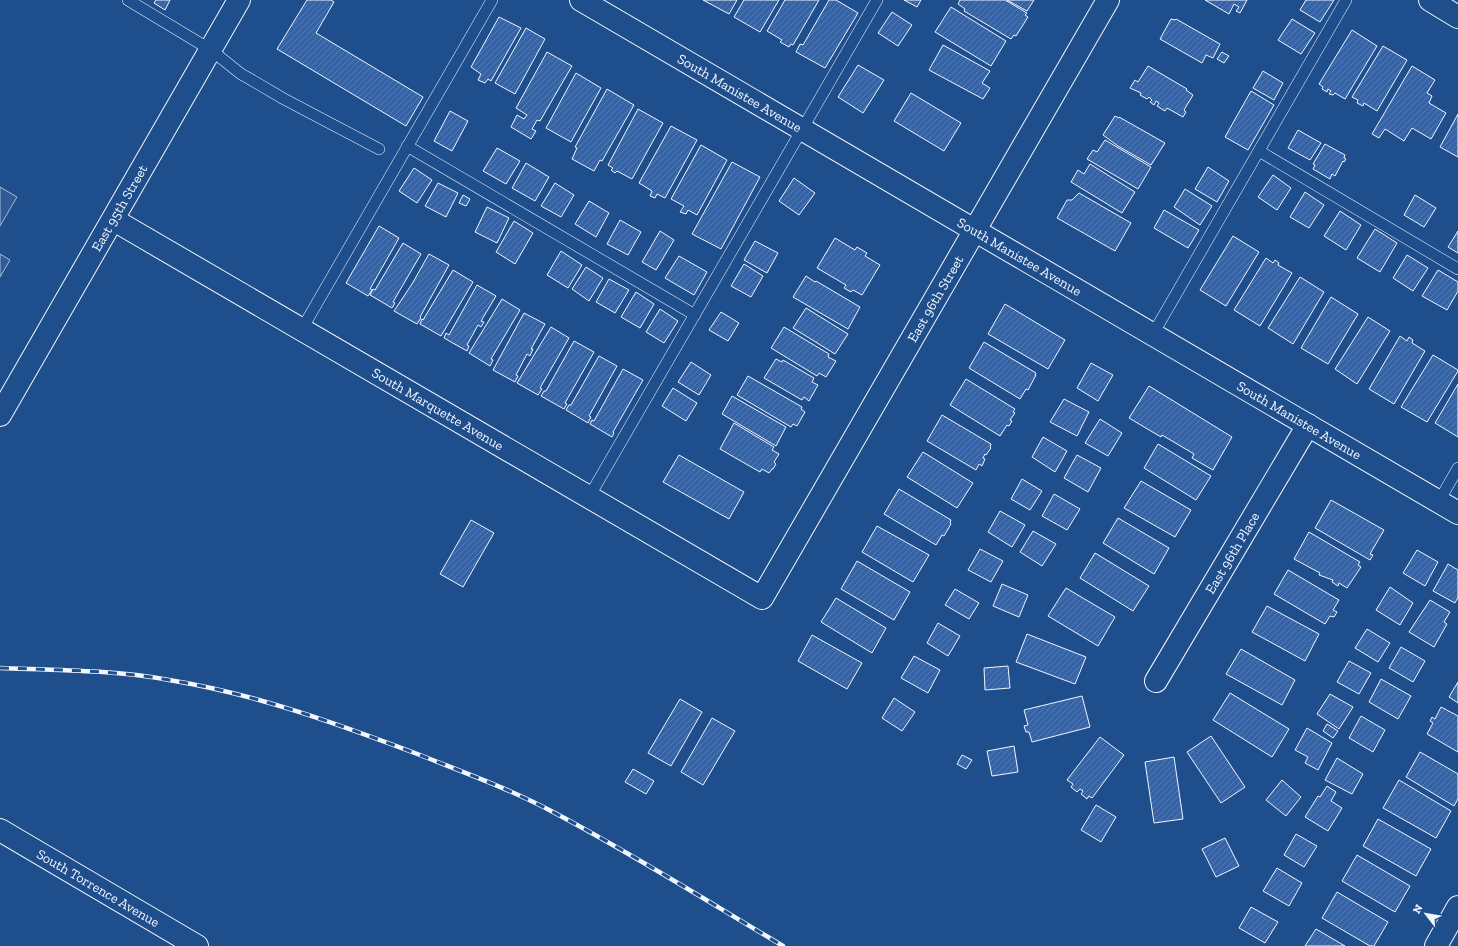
<svg xmlns="http://www.w3.org/2000/svg" width="1458" height="946" viewBox="0 0 1458 946" font-family="'Zilla Slab',serif">
<defs>
<pattern id="building-hatch" width="6" height="6" patternUnits="userSpaceOnUse"><rect width="6" height="6" fill="#3563a3"/><path d="M-1 1l2-2M0 6l6-6M5 7l2-2" fill="none" stroke="#537ab1"/></pattern>
</defs>
<rect width="100%" height="100%" fill="#1f4e8c"/>
<path fill="#305b95" stroke="#a8bbd7" d="M0,187L17,197L0,226Z
M0,254L10,260L0,277Z"/>
<path fill="url(#building-hatch)" stroke="#f2f6ff" d="M156,0H170L165,10L154,3Z
M307,0H331L334,2L316,33L423,97L406,126L277,49Z
M703,0H737L729,14Z
M744,0H779L760,32L734,17Z
M785,0H819L793,45L791,44L789,47L780,42L782,40L767,31Z
M829,0H836L858,13L825,68L796,52L800,44L803,45Z
M904,0H921L917,7Z
M960,0H1005L1027,13L1025,15L1028,17L1016,36L1014,35L1011,39L964,11L965,9L958,4Z
M1007,0H1034L1027,11Z
M1205,0H1247L1240,13L1236,11L1239,7L1234,4L1229,14Z
M1306,0H1334L1320,22L1300,10Z
M951,7L1006,41L991,66L935,32Z
M892,12L912,25L898,46L878,33Z
M499,17L521,28L491,81L488,79L485,83L478,80L481,74L471,67Z
M1171,19L1175,20L1176,19L1220,44L1213,58L1206,55L1202,63L1160,39Z
M1292,19L1315,33L1301,54L1278,40Z
M526,28L545,39L515,94L495,83Z
M1352,30L1377,46L1345,99L1335,93L1333,95L1329,94L1331,91L1328,89L1327,92L1322,89L1323,87L1319,84Z
M943,45L990,71L982,83L990,88L983,99L929,70Z
M1383,46L1407,60L1377,111L1364,103L1363,106L1357,103L1358,100L1352,97Z
M547,52L572,66L540,121L537,120L532,129L536,131L531,139L511,127L517,115L524,119L527,115L516,108Z
M1222,52L1229,56L1224,63L1217,59Z
M858,65L884,80L863,113L838,97Z
M1148,66L1187,89L1186,90L1193,95L1184,110L1186,112L1183,117L1167,108L1165,111L1157,106L1159,103L1156,101L1154,105L1150,102L1152,100L1149,97L1147,99L1140,95L1141,93L1130,88L1135,80L1138,82Z
M1412,66L1435,80L1427,93L1432,96L1429,103L1446,113L1431,139L1412,128L1404,141L1385,129L1379,138L1372,134Z
M1263,71L1283,83L1274,100L1253,88Z
M576,73L601,88L571,142L546,128Z
M607,89L634,105L602,161L600,160L594,171L572,159L577,148L575,147Z
M1251,91L1274,105L1248,150L1225,137Z
M911,93L961,123L944,151L894,121Z
M638,109L663,123L632,179L617,171L615,173L611,170L613,168L608,165Z
M450,111L468,121L452,151L434,141Z
M1458,114V157L1440,147Z
M1115,116L1119,118V117L1165,143L1151,165L1118,146L1103,135Z
M671,126L697,140L665,198L657,194L655,198L650,196L652,191L639,183Z
M1298,130L1321,143L1310,160L1288,148Z
M1105,140L1151,167L1138,189L1087,159L1093,150L1097,152Z
M1325,144L1345,155L1344,158L1346,159L1344,162L1343,161L1335,176L1332,174L1330,179L1313,169L1315,165L1313,164Z
M701,145L727,160L697,215L688,210L686,214L680,212L684,206L671,199Z
M497,148L520,161L506,184L483,171Z
M732,162L760,177L721,249L692,234Z
M526,163L549,177L535,201L512,188Z
M1090,164L1135,192L1122,213L1071,182L1078,170L1084,174Z
M1208,167L1229,181L1217,202L1195,189Z
M414,168L432,180L417,203L399,191Z
M1273,175L1291,188L1277,210L1258,197Z
M794,178L815,193L799,215L779,201Z
M438,183L458,193L446,217L425,206Z
M555,183L574,195L561,217L541,206Z
M1185,189L1212,206L1200,225L1174,207Z
M1305,192L1324,205L1309,228L1290,217Z
M1079,193L1131,223L1115,251L1057,218L1067,200H1072Z
M463,195L470,199L466,206L459,203Z
M1415,195L1436,208L1424,227L1404,215Z
M589,201L609,213L596,237L575,224Z
M487,207L509,218L497,243L475,232Z
M1164,210L1199,230L1188,248L1154,228Z
M1340,211L1361,225L1346,250L1324,236Z
M620,220L641,232L628,255L607,244Z
M514,221L533,233L515,264L496,252Z
M379,226L399,238L370,289L372,290L368,296L346,283Z
M1375,229L1397,243L1380,272L1357,258Z
M660,231L674,240L656,270L642,262Z
M1458,231V253L1448,247Z
M1233,236L1259,252L1226,306L1200,290Z
M835,238L855,250L857,247L867,253L865,256L880,265L862,295L853,290L851,292L844,288L846,285L817,268Z
M755,241L778,253L767,273L744,260Z
M403,243L421,254L393,302L395,303L392,308L370,295L373,289L375,290Z
M561,251L582,265L568,288L547,275Z
M429,254L449,265L420,317L421,318L417,324L394,311L412,284Z
M1407,255L1428,268L1413,291L1393,278Z
M679,256L707,272L694,295L665,278Z
M1266,258L1273,263L1275,260L1279,263L1278,265L1292,273L1260,326L1234,310Z
M744,264L763,276L751,297L731,286Z
M586,267L603,278L589,301L572,289Z
M453,270L473,282L441,336L420,324L422,319L423,320Z
M1438,270L1458,282V291L1447,310L1422,296Z
M806,276L815,282L816,281L860,307L848,329L793,297Z
M1300,277L1324,292L1293,344L1268,328Z
M609,279L629,290L615,313L596,302Z
M477,285L496,296L481,321L484,322L481,327L478,325L467,345L469,346L467,351L444,338L446,333L449,335Z
M636,292L654,304L640,328L621,317Z
M1331,297L1358,314L1328,364L1301,348Z
M502,299L520,310L491,359L493,360L490,366L469,353Z
M1005,304L1065,340L1048,369L988,334Z
M806,308L848,334L835,354L793,328Z
M660,309L678,321L664,343L646,332Z
M721,312L739,323L728,341L709,330Z
M524,313L545,324L531,349H533L530,356L527,354L516,375L518,376L515,382L493,370Z
M1368,317L1390,331L1357,384L1335,369Z
M551,327L569,338L540,388L542,389L538,395L517,383Z
M784,327L829,354L828,357L836,361L826,377L819,373L817,376L771,348Z
M1400,336L1407,341L1409,337L1413,340L1412,343L1425,351L1394,404L1369,389Z
M574,341L594,352L565,403L567,404L564,409L541,396L544,391H546Z
M984,342L1036,373L1035,375H1036L1028,390L1026,389L1020,399L969,368Z
M1433,355L1458,370V371L1427,422L1401,407Z
M599,356L617,366L589,416L591,417L588,423L566,410L569,405H571Z
M776,359L782,362L783,360L814,378L812,382L818,385L809,401L804,397L802,400L764,378Z
M691,362L711,375L699,395L678,382Z
M1091,363L1113,375L1098,401L1077,388Z
M623,369L643,380L613,432L614,433L612,437L590,424L592,420L594,421Z
M748,376L802,407L801,409L805,412L797,426L793,424L791,427L737,395Z
M966,379L1015,409L1013,412L1015,413L1010,420L1012,421L1009,426L1007,425L1000,436L950,405Z
M1458,384V437L1435,423Z
M1149,386L1232,437L1213,470L1192,458L1194,454L1162,435L1161,437L1129,418Z
M673,388L697,403L686,421L662,406Z
M732,396L786,427L776,446L722,414Z
M1064,399L1089,412L1077,436L1050,422Z
M942,415L991,444L990,447L991,448L986,455L985,454L983,458L985,459L982,466L979,464L976,470L927,441Z
M1100,419L1122,433L1108,456L1085,443Z
M734,423L774,447L772,450L779,454L774,462L776,464L773,469H772L769,473L762,469L760,472L720,449Z
M1043,437L1067,451L1055,472L1032,457Z
M1158,444L1211,476L1196,500L1144,468Z
M923,452L973,483L957,508L907,477Z
M679,455L744,492L729,519L663,482Z
M1077,455L1101,468L1088,492L1064,478Z
M1022,479L1042,491L1030,510L1011,499Z
M1141,481L1191,510L1175,537L1124,508Z
M899,489L951,520L950,523L951,524L944,536L942,535L936,545L884,514Z
M1054,494L1080,509L1067,530L1042,516Z
M1331,500L1384,530L1370,554L1373,555L1370,560L1315,528Z
M1000,511L1025,525L1012,547L988,532Z
M1118,518L1169,548L1154,574L1103,543Z
M471,520L494,533L463,587L440,574Z
M877,526L929,555L913,582L862,552Z
M1033,531L1056,544L1042,566L1020,552Z
M1309,532L1360,562L1358,565L1361,567L1347,588L1339,583L1338,586L1332,582L1333,580L1319,575L1320,573L1294,559Z
M980,549L1003,561L991,582L968,570Z
M1417,550L1438,562L1425,586L1403,573Z
M1095,553L1149,586L1133,611L1080,578Z
M857,561L910,592L894,620L841,589Z
M1448,564L1458,570V597L1455,603L1433,591Z
M1288,570L1339,600L1333,610L1337,612L1334,617L1330,616L1325,624L1274,594Z
M1002,584L1028,595L1019,617L993,606Z
M1390,587L1413,603L1400,625L1376,610Z
M1066,588L1115,617L1098,646L1048,616Z
M955,589L979,603L969,619L945,605Z
M836,598L886,628L872,653L821,622Z
M1430,600L1450,612L1444,622L1447,624L1434,647L1409,632Z
M1267,606L1319,634L1305,661L1252,632Z
M938,623L960,636L948,656L927,643Z
M1367,629L1390,643L1378,662L1355,648Z
M1027,634L1086,657L1075,684L1016,662Z
M812,635L862,663L847,689L798,661Z
M1401,647L1425,661L1413,682L1389,668Z
M1241,649L1295,680L1282,705L1226,674Z
M914,656L940,670L928,693L901,678Z
M1349,661L1371,673L1359,694L1337,682Z
M1008,666L1010,688L985,690L984,668Z
M1381,679L1411,696L1398,719L1369,702Z
M1458,682V703L1449,697Z
M1230,693L1289,729L1272,757L1213,720Z
M1330,694L1353,707L1339,729L1317,714Z
M1082,696L1090,727L1032,742L1029,732H1026L1024,726L1028,725L1024,710Z
M894,698L915,712L902,731L882,718Z
M680,699L702,712L671,766L648,753Z
M1441,707L1458,716V752L1427,734L1433,723L1430,721L1432,717L1435,719Z
M1361,716L1385,730L1373,752L1349,738Z
M712,718L735,731L703,785L681,772Z
M1327,724L1338,731L1333,738L1323,731Z
M1307,728L1332,743L1318,770L1305,763L1308,757L1295,750Z
M1211,736L1245,787L1221,803L1187,752Z
M1100,737L1124,755L1092,798L1089,796L1087,799L1081,794L1083,791L1080,789L1077,792L1071,787L1073,784L1067,780Z
M1014,746L1018,772L992,776L987,751Z
M1420,752L1458,774V799L1454,806L1406,777Z
M962,755L972,760L966,769L957,764Z
M1174,757L1183,819L1154,823L1145,762Z
M1337,758L1363,774L1352,794L1325,780Z
M633,769L654,781L646,794L625,782Z
M1282,780L1301,797L1286,816L1266,800Z
M1399,780L1451,811L1436,838L1383,808Z
M1327,786L1336,792L1331,801L1342,808L1328,831L1305,817L1318,796L1320,797Z
M1096,805L1116,817L1101,842L1081,830Z
M1378,819L1431,849L1416,876L1363,846Z
M1296,834L1317,846L1304,867L1284,855Z
M1225,838L1239,866L1216,877L1202,849Z
M1357,855L1410,886L1395,912L1342,881Z
M1277,868L1302,883L1289,906L1263,891Z
M1337,892L1388,922L1374,946H1370L1322,918Z
M1251,907L1278,922L1265,943L1239,928Z
M1316,929L1345,946H1305Z"/>
<g fill="none" stroke-linecap="round" stroke-linejoin="round">
<defs>
<path id="service" d="M128,0L211,50L241,74L250,79L284,99L379,149
M407,146L695,315
M1259,151L1458,269
M302,329L492,0
M1153,334L1346,0
M589,497L877,0
M1439,501L1458,468"/>
<g id="minor">
<path id="s1" d="M581,0L1458,513"/>
<path d="M1430,0L1458,17"/>
<path id="s2" d="M114,220L762,598L1108,0"/>
<path id="s3" d="M1156,681L1308,425"/>
<path id="s4" d="M0,830L197,946"/>
<path d="M1436,946L1458,907"/>
</g>
<g id="primary">
<path id="s5" d="M0,415L239,0"/>
</g>
</defs>
<use href="#service" stroke="#f2f6ff" stroke-width="12"/>
<use href="#minor" stroke="#f2f6ff" stroke-width="24"/>
<use href="#primary" stroke="#f2f6ff" stroke-width="24"/>
<use href="#service" stroke="#1f4e8c" stroke-width="11"/>
<use href="#minor" stroke="#1f4e8c" stroke-width="22"/>
<use href="#primary" stroke="#1f4e8c" stroke-width="22"/>
<defs>
<path id="rail" d="M0,668C56,670 114,670 169,680C256,694 338,724 420,755C465,773 510,789 553,812C631,853 707,901 783,946"/>
</defs>
<use href="#rail" stroke="#f2f6ff" stroke-width="4.5"/>
<use href="#rail" stroke="#1f4e8c" stroke-width="3" stroke-dasharray="9" stroke-linecap="butt"/>
</g>
<g text-anchor="middle" dominant-baseline="central" stroke-width="3" stroke-linejoin="round" paint-order="stroke">
<g font-size="14" fill="#f2f6ff" stroke="#1f4e8c">
<text stroke="none"><textPath href="#s1" startOffset="184">South Manistee Avenue</textPath></text>
<text stroke="none"><textPath href="#s5" startOffset="239">East 95th Street</textPath></text>
<text stroke="none"><textPath href="#s1" startOffset="508">South Manistee Avenue</textPath></text>
<text stroke="none"><textPath href="#s2" startOffset="1096">East 96th Street</textPath></text>
<text stroke="none"><textPath href="#s2" startOffset="375">South Marquette Avenue</textPath></text>
<text stroke="none"><textPath href="#s1" startOffset="832">South Manistee Avenue</textPath></text>
<text stroke="none"><textPath href="#s3" startOffset="149">East 96th Place</textPath></text>
<text stroke="none"><textPath href="#s4" startOffset="114">South Torrence Avenue</textPath></text>
</g>
</g>
<g transform="translate(1426 914) rotate(301)" stroke="#1f4e8c" stroke-width="3" paint-order="stroke">
<path d="M0-3L7 15L0 10L-7 15Z" fill="#f2f6ff"/>
<text y="-6" font-size="11" font-weight="bold" text-anchor="middle" fill="#f2f6ff">N</text>
</g>
</svg>
